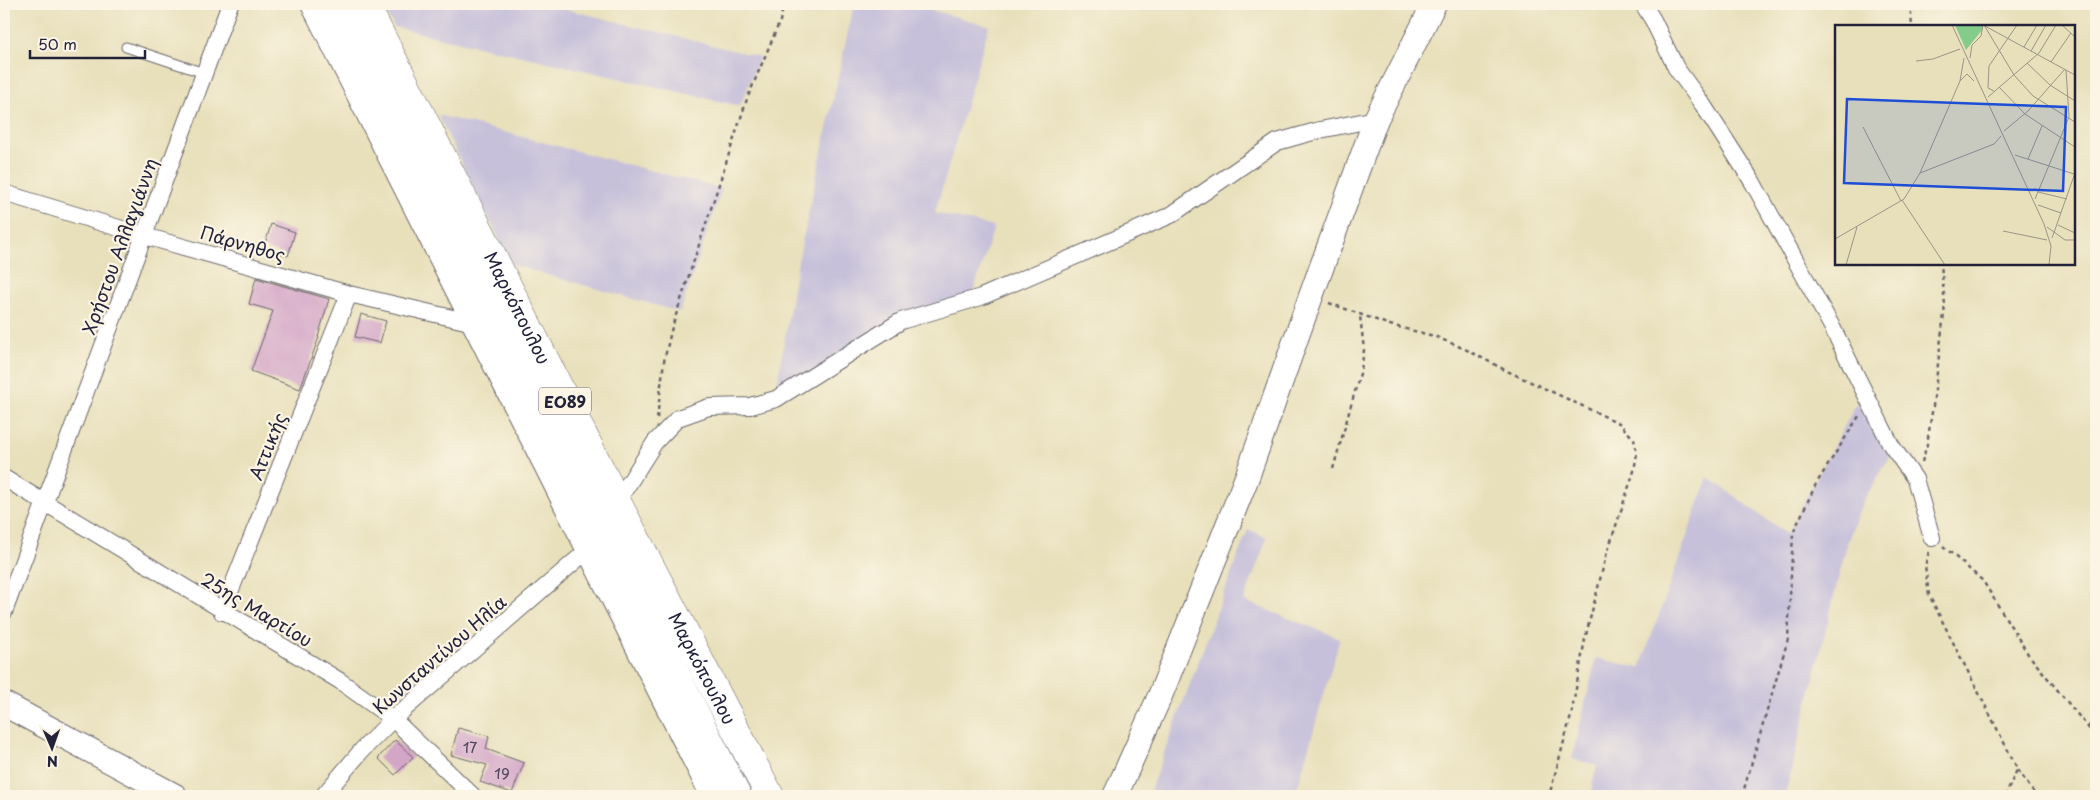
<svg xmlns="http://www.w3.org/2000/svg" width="2100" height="800" viewBox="0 0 2100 800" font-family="'Playpen Sans',sans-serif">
<rect width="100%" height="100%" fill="#fcf5e5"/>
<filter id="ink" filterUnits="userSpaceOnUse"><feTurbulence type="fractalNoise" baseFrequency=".02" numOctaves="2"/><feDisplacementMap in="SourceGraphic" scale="10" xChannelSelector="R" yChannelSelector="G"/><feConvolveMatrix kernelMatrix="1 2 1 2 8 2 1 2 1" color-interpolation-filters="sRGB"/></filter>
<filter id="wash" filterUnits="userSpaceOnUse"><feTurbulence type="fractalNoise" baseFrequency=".0096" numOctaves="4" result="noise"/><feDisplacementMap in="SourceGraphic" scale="20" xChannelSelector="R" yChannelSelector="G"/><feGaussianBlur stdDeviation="1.12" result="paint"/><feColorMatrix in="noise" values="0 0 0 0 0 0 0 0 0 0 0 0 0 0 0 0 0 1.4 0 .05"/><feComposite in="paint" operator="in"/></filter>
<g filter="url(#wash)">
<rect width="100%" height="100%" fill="#e8e0bb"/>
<path fill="#c6c0da" d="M381,4H545L760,57L740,106L394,27Z
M854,4H911L989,26L935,213L994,227L973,293L899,319L775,396L797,266Z
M438,115L722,189L680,312L512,265Z
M1861,395L1892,454L1862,503L1847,543L1785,796H1590L1597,765L1572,759L1596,658L1640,668L1708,477L1787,534Z
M1248,529L1267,538L1244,601L1340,638L1295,796H1148Z"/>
<g id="blocks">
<path fill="#d3a5c7" d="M271,224L295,232L288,256L264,248Z
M256,278L329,299L318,337H319L300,389L251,371L273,311L249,304Z
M361,314L386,321L380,343L355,337Z
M458,728L489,736L486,749L524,763L512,793L480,782L487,765L451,755Z
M395,740L413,757L395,775L378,758Z"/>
</g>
</g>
<g filter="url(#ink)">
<use href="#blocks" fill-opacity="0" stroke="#676468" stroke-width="1"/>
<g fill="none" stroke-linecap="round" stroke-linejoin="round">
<defs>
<path id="lane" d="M126,47L204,73"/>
<path id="street" d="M1643,4L1653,20L1676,68L1703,105L1752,181L1831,325L1891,445L1915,479L1932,538
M4,193L145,236L349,294L474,323
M4,478L340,681L393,719L473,796
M617,502L655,442L678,418L709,407L750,406L776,399L901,321L981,297L1171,215L1277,142L1320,130L1376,119
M4,612L230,4
M222,612L349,294
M323,796L362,750L393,719L589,549"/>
<path id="secondary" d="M313,4L713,796
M4,704L175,796
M1115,796L1160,696L1247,477L1311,296L1376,119L1434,4"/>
<g id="highway">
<path d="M337,4L737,796"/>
<path id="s1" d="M365,4L617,502L770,796"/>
</g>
</defs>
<use href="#lane" stroke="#676468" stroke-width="11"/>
<use href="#street" stroke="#676468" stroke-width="18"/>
<use href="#secondary" stroke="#676468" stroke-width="26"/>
<use href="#highway" stroke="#676468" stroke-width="29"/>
<path stroke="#676468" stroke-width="2.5" stroke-dasharray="4 4" stroke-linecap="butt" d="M1910,4L1912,26
M1329,303L1390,325L1434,336L1465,349L1505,370L1619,423L1634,439L1637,453L1634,471L1606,556L1585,639L1571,716L1549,796
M657,418L664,361L672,327L747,99L780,21L784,4
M1922,462L1927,444L1933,406L1945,305L1941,264
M1333,469L1361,370L1364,350L1360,316
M1943,546L1983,581L2028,654L2096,737
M1929,552L1925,566L1929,595L2018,770L2036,796
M2088,727L2096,719
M1742,796L1788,639L1793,533L1816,484L1859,416
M2005,796L2017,770"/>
<use href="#lane" stroke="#fff" stroke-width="9"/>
<use href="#street" stroke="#fff" stroke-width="16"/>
<use href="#secondary" stroke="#fff" stroke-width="24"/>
<use href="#highway" stroke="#fff" stroke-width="28"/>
</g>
</g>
<g text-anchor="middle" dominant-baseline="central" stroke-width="4.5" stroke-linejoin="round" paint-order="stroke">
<g font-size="15" fill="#4e435e">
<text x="470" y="746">17</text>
<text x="502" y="772">19</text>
</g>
<rect fill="#fcf5e5" stroke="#63616e" stroke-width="1" x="539" y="387.5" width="52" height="27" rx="4"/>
<g font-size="16" font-weight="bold" fill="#22223b">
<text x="565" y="401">ΕΟ89</text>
</g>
<g font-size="18" fill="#22223b" stroke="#fcf5e5">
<text transform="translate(243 243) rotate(16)">Πάρνηθος</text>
<text transform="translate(119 246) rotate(-70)">Χρήστου Αλλαγιάννη</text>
<text stroke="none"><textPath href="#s1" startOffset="340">Μαρκόπουλου</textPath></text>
<text transform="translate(267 446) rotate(-68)">Αττικής</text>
<text transform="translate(257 609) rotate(31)">25ης Μαρτίου</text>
<text transform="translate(439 654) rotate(-41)">Κωνσταντίνου Ηλία</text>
<text stroke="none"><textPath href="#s1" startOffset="745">Μαρκόπουλου</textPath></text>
</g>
</g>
<g transform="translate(1835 25)">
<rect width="240" height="240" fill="#e8e0bb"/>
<path d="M120,0H147V5L131,25Z" fill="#83cc89"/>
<path fill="none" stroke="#999488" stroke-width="1" d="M117,0L209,199L216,221L214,240M149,0L179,50L198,71L240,97M227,0L240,12M150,1L240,50M189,22L202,0M196,26L211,0M135,33L137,20L146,11L148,0M81,36L98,34L125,24M216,37L236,8M192,38L215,60L240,76M125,56L129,33M164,62L190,89L240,122M159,66L153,63L154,41L182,0M153,72L204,28L221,0M28,102L66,176M169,106L193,86L230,44M180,130L239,149M193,134L207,101M85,148L159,119L166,111M203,167L232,174M200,174L234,92L231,45M67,175L110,240M203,180L226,188M223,200L240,208M212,202L230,215H240M168,206L212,215M217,213L240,148M0,214L69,174L85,148L125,56L132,49L139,56M11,240L22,202"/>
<path fill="#1d4ed8" fill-opacity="0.15" stroke="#1d4ed8" stroke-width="2.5" d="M12,74L231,82L228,166L9,158Z"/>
<rect width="240" height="240" fill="none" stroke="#22223b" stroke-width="2.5"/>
</g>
<rect width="2100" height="800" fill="none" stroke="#fcf5e5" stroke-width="20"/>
<g transform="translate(52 748) rotate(178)" stroke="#fcf5e5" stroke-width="4" paint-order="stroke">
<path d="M0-4L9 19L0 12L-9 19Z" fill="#22223b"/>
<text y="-8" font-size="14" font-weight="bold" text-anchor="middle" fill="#22223b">N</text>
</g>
<path d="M30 50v8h115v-8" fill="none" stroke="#22223b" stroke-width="2.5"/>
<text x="38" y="50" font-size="15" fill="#22223b" stroke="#fcf5e5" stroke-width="4" paint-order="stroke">50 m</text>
</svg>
